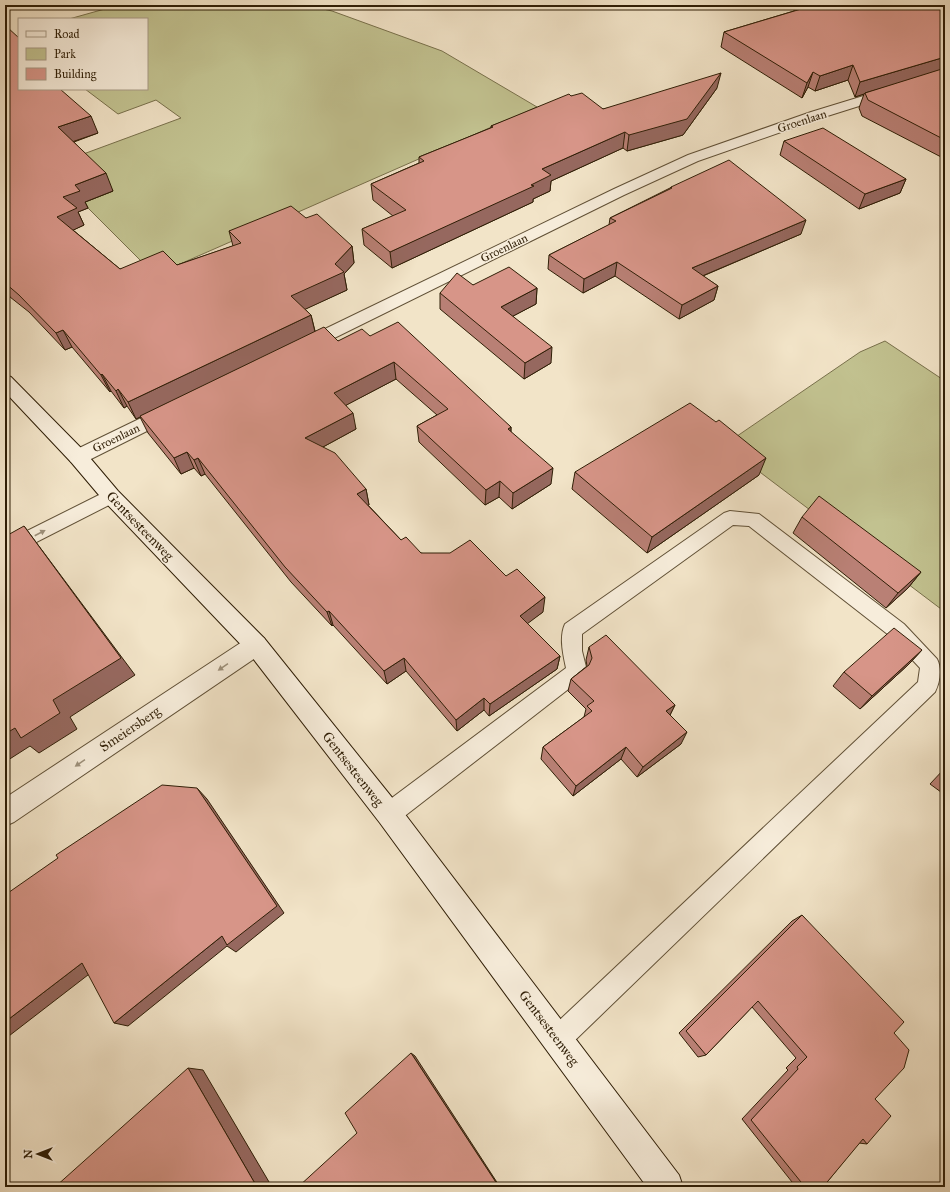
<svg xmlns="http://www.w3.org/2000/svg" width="950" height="1192" viewBox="0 0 950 1192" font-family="'IM FELL Great Primer',serif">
<rect width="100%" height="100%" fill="#f2e4c8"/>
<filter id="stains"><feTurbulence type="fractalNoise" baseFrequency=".005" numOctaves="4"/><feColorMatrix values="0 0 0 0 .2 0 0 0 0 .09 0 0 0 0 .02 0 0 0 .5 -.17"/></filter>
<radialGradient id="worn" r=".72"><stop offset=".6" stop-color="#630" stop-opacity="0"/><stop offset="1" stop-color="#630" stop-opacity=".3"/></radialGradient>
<path fill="#c2c290" stroke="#78704b" d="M119,5H306L332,11L442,51L537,107L155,275L83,203L113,191L78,156L181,118L156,100L118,114L85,89H147V19H69Z
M885,341L945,381V612L724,445L860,352Z"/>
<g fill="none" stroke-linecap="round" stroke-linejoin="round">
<defs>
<path id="lane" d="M111,489L117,491L120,496L117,501L5,558V542Z
M730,511L759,514L904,624L937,659C942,669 940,682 935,692L567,1048L558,1052L549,1048L545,1039L549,1030L918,682L920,668L890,636L749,526L733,525L582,634V651L587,671L584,677L397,822L389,825L381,822L378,814L381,806L566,668C563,654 559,637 565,624L724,513Z"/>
<path id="street" d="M945,71V79L821,118L698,161L624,195L310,350L304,352L298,350L295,346L298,342L614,189L688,155L811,112Z
M170,404L177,406L179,411L177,416L85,462L78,464L71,462L68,457L71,452Z
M256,635L264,638L267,645L264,652L14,822L5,826V798L248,638Z"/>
<path id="secondary" d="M5,375L11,377L85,452L118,491L264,638L398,805L679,1175L683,1187H647L380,823L248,652L104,501L71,462L5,392Z"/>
</defs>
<use href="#lane" stroke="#605036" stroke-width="2"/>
<use href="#street" stroke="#605036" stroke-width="2"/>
<use href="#secondary" stroke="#2f1e06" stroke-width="2"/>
<use href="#lane" fill="#f7eddb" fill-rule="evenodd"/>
<use href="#street" fill="#f7eddb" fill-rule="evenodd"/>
<use href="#secondary" fill="#f7eddb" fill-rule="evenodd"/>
</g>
<path fill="#b98075" stroke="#2f1e06" d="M945,5V159L862,116L859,108L864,94L855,97L848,80L815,91L808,87L802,98L721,47L724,32L794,11L796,6Z
M5,28L19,89L98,133L74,142L113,191L85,202L88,208L78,212L84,225L73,230L120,269L177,265L233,246L229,231L306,218L352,246L354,263L344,274L347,290L305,309L311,315L315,331L338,341L370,336L511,427V432L551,484L512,509L499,497L485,505L419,442L417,426L437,415L396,379L346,405L356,429L323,447L366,489L369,505H368L401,540L421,553L506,576L543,612L527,623L560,656L557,669L489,716L484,710L457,731L406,671L387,684L333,625L332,626L291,582L205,474L201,476L194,468L181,474L148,433L140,417L136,419L127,406L124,408L111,391L110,392L72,347L65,350L29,312L10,297L5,300Z
M717,88L683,135L627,151L623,148L551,181L550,191L533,199V202L392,268L364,245L362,229L393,216L373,200L371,184L419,163V157L491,128V126L571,96L603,109Z
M784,141L906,179L900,193L859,209L780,155Z
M671,187L801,234L703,276L718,286L714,300L679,319L615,276L583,293L548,269L549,255L609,225L610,218L670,188Z
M473,285L537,288L536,304L513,316L551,363L524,379L440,309V293Z
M575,472L759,475L647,553L572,489Z
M802,517L921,572L908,588L886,608L793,533Z
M589,647L675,705L670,715L681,744L637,777L621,759L573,796L541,759L543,747L584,717L586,709L568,691L571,679L587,666L586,660Z
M922,650L909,664L860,709L833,686L844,672Z
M945,768V795L930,784Z
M802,915L894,1033L875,1099L867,1144L859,1143L823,1187H796L742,1119L788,1070L786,1068L796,1058L752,1007L706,1055L698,1057L679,1033L792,921Z"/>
<path fill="#96685f" stroke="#2f1e06" d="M945,57V70L865,93L864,94L855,97L860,82Z
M853,65L848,80L815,91L820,76Z
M813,72L808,87L802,98L807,83Z
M721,73L717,88L683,135L627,151L629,135Z
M91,116L98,133L66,144L58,127Z
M625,132L623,148L551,181L550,191L533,199V202L392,268L390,252L531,185L542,169Z
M106,173L113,191L85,202L88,208L78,212L84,225L65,234L57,217L63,197L75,185Z
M906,179L900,193L859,209L865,194Z
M806,220L801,234L688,282L692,268Z
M352,246L354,263L344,274L347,290L295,314L291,296L335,264Z
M617,262L615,276L583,293L584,279Z
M718,286L714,300L679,319L682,305Z
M5,287L10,297L5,300Z
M537,288L536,304L500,323L501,307Z
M311,315L315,332L136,419L128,402Z
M63,330L72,347L65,350L56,333Z
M552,347L551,363L524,379L525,363Z
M394,362L396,379L337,410L334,393Z
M102,374L111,391L110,392L101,375Z
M118,389L127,406L124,408L116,391Z
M353,413L356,429L310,454L305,438Z
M511,427L510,444L508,429Z
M187,452L194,468L181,474L174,458Z
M198,458L205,474L201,476L194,460Z
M766,458L759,475L647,553L652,537Z
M553,468L551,484L512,509L513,493Z
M500,481L499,497L485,505L486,490Z
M366,489L369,505L360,509L357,494Z
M24,526L135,675L70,717L77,729L39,753L30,746L5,762V734L53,700Z
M5,530L10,538L5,541Z
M921,572L908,588L886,608L898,593Z
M545,597L543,612L519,630L520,616Z
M329,611L333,625L332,626L327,612Z
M922,650L909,664L860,709L872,696Z
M560,656L557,669L489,716L490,704Z
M404,658L406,671L387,684L384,671Z
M484,698V710L457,731L456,720Z
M675,705L669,717L666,711Z
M687,732L681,744L637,777L643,767Z
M626,747L621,759L573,796L576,786Z
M197,788L207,799L284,913L236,952L227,946L128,1026L114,1023L222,936Z
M82,963L97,968L5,1039V1022Z
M411,1053L415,1056L500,1187H499Z
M188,1068L203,1070L272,1187H257Z"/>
<path fill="#d79588" stroke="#2f1e06" d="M799,5H945V57L860,82L853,65L820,76L813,72L807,83L724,32L801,9L796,6Z
M7,27L19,38V89H60L91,116L58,127L106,173L75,185L80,191L63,197L77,208L57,217L120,269L163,251L177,265L241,243L229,231L291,206L306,218L317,214L352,246L335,264L344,272L291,296L311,315L128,402L118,389L116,391L102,374L101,375L63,330L56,333L19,295L5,283V28Z
M945,68V140L868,100L865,93Z
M721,73L687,119L629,135L625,132L542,169L551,175L531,185L534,186L390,252L362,229L406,210L371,184L424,161L419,157L493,127L491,126L569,94L571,96L582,93L603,109Z
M823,128L906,179L865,194L784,141Z
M729,160L806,220L692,268L718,286L682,305L617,262L584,279L549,255L616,221L610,218L672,188L671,187Z
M509,267L537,288L501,307L552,347L525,363L440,293L457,273L473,285Z
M398,322L511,427L508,429L553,468L513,493L500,481L486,490L417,426L448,409L394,362L334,393L353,413L305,438L335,453L366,489L357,494L401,540L406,537L421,553H450L470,540L506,576L517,569L545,597L520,616L560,656L490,704L484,698L456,720L404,658L384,671L329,611L327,612L285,567L198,458L194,460L187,452L174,458L140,416L324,327L338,341L362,329L370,336Z
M690,403L716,422L719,420L766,458L652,537L575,472Z
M819,496L921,572L898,593L802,517Z
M24,526L121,658L53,700L60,713L21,738L15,728L5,734V535L6,536Z
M894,628L922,650L872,696L844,672Z
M606,635L675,705L666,711L687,732L643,767L626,747L576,786L543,747L592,711L587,706L594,701L571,679L589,665L592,658L589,647Z
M162,785L197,788L277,906L227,945L222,936L114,1023L82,963L5,1022V895L58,858L56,855Z
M802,915L904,1022L894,1033L909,1050L904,1068L875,1099L891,1116L867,1144L863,1139L823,1187H805L751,1120L798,1069L797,1067L807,1057L758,1001L706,1055L686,1031Z
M411,1053L499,1187H298L357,1133L345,1113Z
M188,1068L257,1187H55Z"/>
<defs><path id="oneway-solid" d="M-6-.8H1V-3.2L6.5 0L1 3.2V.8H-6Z"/></defs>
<g fill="#9d907b">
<use href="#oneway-solid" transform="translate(40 533) rotate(-28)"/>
<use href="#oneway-solid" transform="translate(223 667) rotate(146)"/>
<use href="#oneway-solid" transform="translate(80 763) rotate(146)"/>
</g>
<g text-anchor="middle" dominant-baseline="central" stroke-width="3" stroke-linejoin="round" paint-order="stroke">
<g font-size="12" fill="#2f1e06" stroke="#f7eddb">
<text transform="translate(802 121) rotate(-18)">Groenlaan</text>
<text transform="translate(504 248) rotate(-26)">Groenlaan</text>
<text transform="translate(116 438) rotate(-26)">Groenlaan</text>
</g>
<g font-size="14" fill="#2f1e06" stroke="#f7eddb">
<text transform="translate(140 526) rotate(46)">Gentsesteenweg</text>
<text transform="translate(130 729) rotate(-34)">Smeiersberg</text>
<text transform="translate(353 769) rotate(52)">Gentsesteenweg</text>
<text transform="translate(549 1028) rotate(53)">Gentsesteenweg</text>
</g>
</g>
<rect width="950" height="1192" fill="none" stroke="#f2e4c8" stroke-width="20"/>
<rect x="6" y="6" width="938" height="1180" fill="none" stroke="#2f1e06" stroke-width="2"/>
<rect x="10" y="10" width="930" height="1172" fill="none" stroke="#2f1e06"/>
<rect x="18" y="18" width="130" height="72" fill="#f7eddb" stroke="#a79a86"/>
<rect x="26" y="31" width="20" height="6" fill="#f7eddb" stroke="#a79a86"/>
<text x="54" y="38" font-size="12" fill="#2f1e06">Road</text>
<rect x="26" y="48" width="20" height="12" fill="#c2c290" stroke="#a79a86"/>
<text x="54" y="58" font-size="12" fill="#2f1e06">Park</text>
<rect x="26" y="68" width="20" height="12" fill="#d79588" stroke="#a79a86"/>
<text x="54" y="78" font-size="12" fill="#2f1e06">Building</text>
<g transform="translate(38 1154) rotate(270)" stroke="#f7eddb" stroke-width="3" paint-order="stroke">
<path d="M0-3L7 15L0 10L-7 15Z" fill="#2f1e06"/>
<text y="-6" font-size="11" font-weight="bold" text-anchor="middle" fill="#2f1e06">N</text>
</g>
<rect width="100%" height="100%" filter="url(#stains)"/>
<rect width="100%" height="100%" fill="url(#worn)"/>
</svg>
